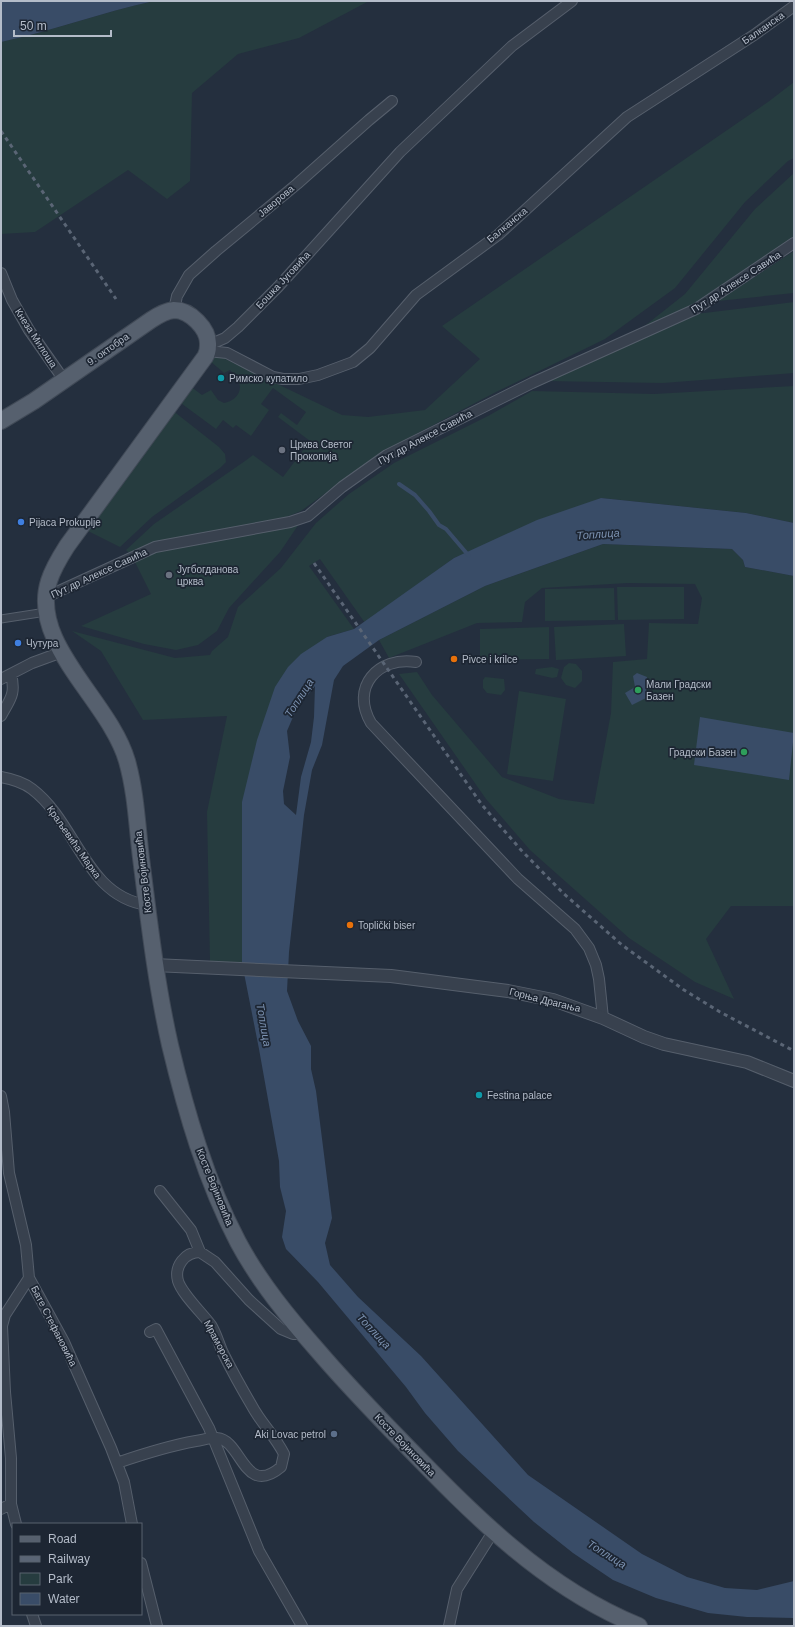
<svg xmlns="http://www.w3.org/2000/svg" width="795" height="1627" viewBox="0 0 795 1627" font-family="Arial,sans-serif">
<rect width="100%" height="100%" fill="#242f3e"/>
<path fill="#263c3f" d="M154,1H369L299,38L238,54L192,93L190,181L167,199L128,170L35,232L1,234V42C53,31 102,12 154,1Z
M794,82V158L788,161L745,202L675,288L605,339L496,392L382,452L301,511L286,517L154,542L131,555L126,550L154,524L245,461L253,455L283,477L310,441L278,417L281,413L297,425L306,412L273,388L261,404L269,410L251,436L236,425L233,428L223,420L216,429L178,401L190,386L202,395L211,390L218,400L224,403C233,402 243,393 239,383C238,378 233,373 230,370L224,373L210,361L215,354L342,415L368,417L425,410L480,359L442,326L768,102Z
M794,173V237L693,305L637,332L685,294L755,209Z
M794,251V293L718,301Z
M794,302V373L663,383L545,381L696,314Z
M794,386V523L746,513L601,498L454,558L365,623L320,559L309,566L354,629L327,637L242,802V963L210,962L207,812L227,716L143,720L101,651L72,631L175,658L210,655L212,651L228,637L238,607L281,568L316,523L349,494L394,463L488,416L532,391L654,394Z
M172,410L219,447L225,454L226,462L220,468L152,517L120,547L86,530Z
M301,521L280,552L229,608L217,631L198,645L176,650L144,644L81,626L151,594L134,560L156,550Z
M603,544L732,549L743,560L745,567L794,576V906H731L706,939L734,999L695,982L629,938L530,850L486,799L399,674L417,672L432,695L502,777L559,799L594,804L611,713L613,662L647,659L649,623L698,624L702,598L695,584L628,583L542,588L525,602L522,622L477,623L389,658L379,640L485,586Z
M617,587H684V619L618,620Z
M614,588L615,620L545,621V589Z
M624,624L626,656L556,660L554,627Z
M549,627V659L480,660V629Z
M569,663L576,664L582,671V681L575,688L566,685L561,678L564,667Z
M552,667L559,669L557,677L552,678L535,674L536,669Z
M485,677L504,679L505,690L501,695L487,693L483,688V680Z
M519,691L566,699L553,781L507,774Z"/>
<path fill="#394c67" fill-rule="evenodd" d="M1,1H154C102,12 53,31 1,42Z
M601,498L746,513L794,523V576L745,567L743,560L732,549L603,544L485,586L379,640L343,666L334,680L322,745L312,770L304,815L289,952L287,991L298,1021L311,1046V1069L316,1091L332,1218L325,1243L330,1265L358,1297L421,1356L528,1475L642,1554L687,1577L725,1588L757,1590L794,1581V1618L747,1617L708,1613L656,1598L613,1580L573,1553L534,1522L458,1451L425,1413L406,1387L318,1282L286,1249L282,1237L286,1211L280,1187L279,1161L259,1049L242,963V802L257,740L275,687L288,667L301,654L327,637L354,629L454,558L537,520ZM315,686L314,717L311,742L301,777L296,815L284,804L283,791L290,757L287,731L296,710Z
M637,673L647,677L646,698L632,705L625,693L635,687L633,676Z
M700,717L794,733L789,780L694,765Z"/>
<g fill="none" stroke-linecap="round" stroke-linejoin="round">
<path stroke="#394c67" stroke-width="4" d="M399,484L415,495L429,511L439,525L446,529L469,556"/>
<defs>
<path id="pedestrian" d="M1,619L46,612"/>
<path id="minor" d="M1,273L12,300L29,330L64,380
M174,310L177,296L189,275L216,251L297,184L369,120L392,101
M209,345L225,338L238,327L278,287L400,152L512,46L572,1
M208,351L227,353L273,377L283,379H299L318,375L353,362L370,348L416,295L498,235L627,117L754,35L794,6
M46,597L155,547L290,522L308,516L342,487L387,455L532,383L696,309L794,243
M416,662C378,656 350,687 371,723L518,879L575,929L589,948L596,965L599,979L603,1018
M1,679L32,663L62,652
M1,716C10,699 16,695 11,674
M1,777C12,779 23,782 32,789C77,823 85,896 147,905
M1,1096L4,1112L9,1173L26,1245L29,1278L64,1342L111,1448L124,1482L132,1524
M160,1191L191,1230L200,1252
M150,1332L156,1329L209,1428L259,1551L302,1626
M117,1463C143,1454 168,1446 196,1441C203,1440 211,1437 217,1438C242,1440 244,1498 281,1467L284,1454C275,1436 261,1423 252,1406C242,1389 232,1371 223,1353C219,1344 216,1333 211,1325C202,1313 182,1294 178,1281C174,1266 185,1252 200,1252L215,1262L249,1300L281,1329L293,1334H303
M1,1509L11,1504
M16,1524L11,1504V1458L5,1392L2,1326L5,1315L29,1278
M141,1563L157,1626
M32,1614L36,1626
M449,1626L457,1589L493,1532"/>
<path id="tertiary" d="M154,965L391,976L508,991L553,1000L603,1018L644,1037L664,1044L747,1062L794,1081"/>
<path id="primary" d="M1,421L34,401L151,320C157,316 165,311 174,310C190,310 209,329 208,345C208,350 207,354 205,357L67,546C60,557 53,568 49,581C29,644 110,701 127,761C136,793 137,825 141,858C149,921 156,983 170,1045C186,1112 206,1181 238,1242C260,1283 289,1318 319,1352C342,1379 366,1404 390,1429C465,1506 538,1585 639,1626"/>
</defs>
<use href="#pedestrian" stroke="#565f6c" stroke-width="9"/>
<use href="#minor" stroke="#565f6c" stroke-width="12"/>
<use href="#tertiary" stroke="#565f6c" stroke-width="14"/>
<use href="#primary" stroke="#414a57" stroke-width="18"/>
<use href="#pedestrian" stroke="#38414e" stroke-width="7"/>
<use href="#minor" stroke="#38414e" stroke-width="10"/>
<use href="#tertiary" stroke="#38414e" stroke-width="12"/>
<use href="#primary" stroke="#56606e" stroke-width="16"/>
<path stroke="#5a6575" stroke-width="3" stroke-dasharray="4 4" stroke-linecap="butt" d="M1,131L116,299
M314,563L482,805L521,850L563,893L622,945L684,990L720,1012L794,1051"/>
</g>
<g fill="#0f9aa8" stroke="#1d2633" stroke-width="1.5">
<circle cx="221" cy="378" r="4"/>
<circle cx="479" cy="1095" r="4"/>
</g>
<g fill="#6b7280" stroke="#1d2633" stroke-width="1.5">
<circle cx="282" cy="450" r="4"/>
<circle cx="169" cy="575" r="4"/>
</g>
<g fill="#3f7fe0" stroke="#1d2633" stroke-width="1.5">
<circle cx="21" cy="522" r="4"/>
<circle cx="18" cy="643" r="4"/>
</g>
<g fill="#e8710a" stroke="#1d2633" stroke-width="1.5">
<circle cx="454" cy="659" r="4"/>
<circle cx="350" cy="925" r="4"/>
</g>
<g fill="#2e9e5b" stroke="#1d2633" stroke-width="1.5">
<circle cx="638" cy="690" r="4"/>
<circle cx="744" cy="752" r="4"/>
</g>
<circle fill="#5c6f8a" stroke="#1d2633" stroke-width="1.5" cx="334" cy="1434" r="4"/>
<g text-anchor="middle" dominant-baseline="central" stroke-width="3.5" stroke-linejoin="round" paint-order="stroke">
<g font-size="10" fill="#b4bcc9" stroke="#1d2633">
<text transform="translate(763 28) rotate(-35)">Балканска</text>
<text transform="translate(276 201) rotate(-40)">Јаворова</text>
<text transform="translate(507 225) rotate(-40)">Балканска</text>
<text transform="translate(283 280) rotate(-47)">Бошка Југовића</text>
<text transform="translate(736 282) rotate(-33)">Пут др Алексе Савића</text>
<text transform="translate(36 338) rotate(57)">Кнеза Милоша</text>
<text transform="translate(108 349) rotate(-35)">9. октобра</text>
<text transform="translate(425 437) rotate(-28)">Пут др Алексе Савића</text>
<text transform="translate(99 573) rotate(-25)">Пут др Алексе Савића</text>
<text transform="translate(74 842) rotate(55)">Краљевића Марка</text>
<text transform="translate(143 872) rotate(-97)">Косте Војиновића</text>
<text transform="translate(545 1000) rotate(14)">Горња Драгања</text>
<text transform="translate(215 1187) rotate(68)">Косте Војиновића</text>
<text transform="translate(54 1326) rotate(63)">Бате Стефановића</text>
<text transform="translate(219 1344) rotate(62)">Мраморска</text>
<text transform="translate(405 1445) rotate(46)">Косте Војиновића</text>
</g>
<g font-size="10" fill="#b4bcc9" stroke="#1d2633" text-anchor="start">
<text x="229" y="378">Римско купатило</text>
<text x="290" y="444">Црква Светог<tspan x="290" dy="12">Прокопија</tspan></text>
<text x="29" y="522">Pijaca Prokuplje</text>
<text x="177" y="569">Југбогданова<tspan x="177" dy="12">црква</tspan></text>
<text x="26" y="643">Чутура</text>
<text x="462" y="659">Pivce i krilce</text>
<text x="646" y="684">Мали Градски<tspan x="646" dy="12">Базен</tspan></text>
<text x="736" y="752" text-anchor="end">Градски Базен</text>
<text x="358" y="925">Toplički biser</text>
<text x="487" y="1095">Festina palace</text>
<text x="326" y="1434" text-anchor="end">Aki Lovac petrol</text>
</g>
<g font-size="11" font-style="italic" fill="#7c92b1" stroke="#1d2633">
<text transform="translate(598 534) rotate(-4)">Топлица</text>
<text transform="translate(299 698) rotate(-57)">Топлица</text>
<text transform="translate(264 1025) rotate(80)">Топлица</text>
<text transform="translate(374 1331) rotate(47)">Топлица</text>
<text transform="translate(607 1554) rotate(32)">Топлица</text>
</g>
</g>
<rect width="795" height="1627" fill="none" stroke="#b4bcc9" stroke-width="4"/>
<rect x="12" y="1523" width="130" height="92" fill="#1d2633" stroke="#59626f"/>
<rect x="20" y="1536" width="20" height="6" fill="#56606e" stroke="#59626f"/>
<text x="48" y="1543" font-size="12" fill="#b4bcc9">Road</text>
<rect x="20" y="1556" width="20" height="6" fill="#5a6575" stroke="#59626f"/>
<text x="48" y="1563" font-size="12" fill="#b4bcc9">Railway</text>
<rect x="20" y="1573" width="20" height="12" fill="#263c3f" stroke="#59626f"/>
<text x="48" y="1583" font-size="12" fill="#b4bcc9">Park</text>
<rect x="20" y="1593" width="20" height="12" fill="#394c67" stroke="#59626f"/>
<text x="48" y="1603" font-size="12" fill="#b4bcc9">Water</text>
<path d="M14 30v6h97v-6" fill="none" stroke="#b4bcc9" stroke-width="2"/>
<text x="20" y="30" font-size="12" fill="#b4bcc9" stroke="#1d2633" stroke-width="3" paint-order="stroke">50 m</text>
</svg>
